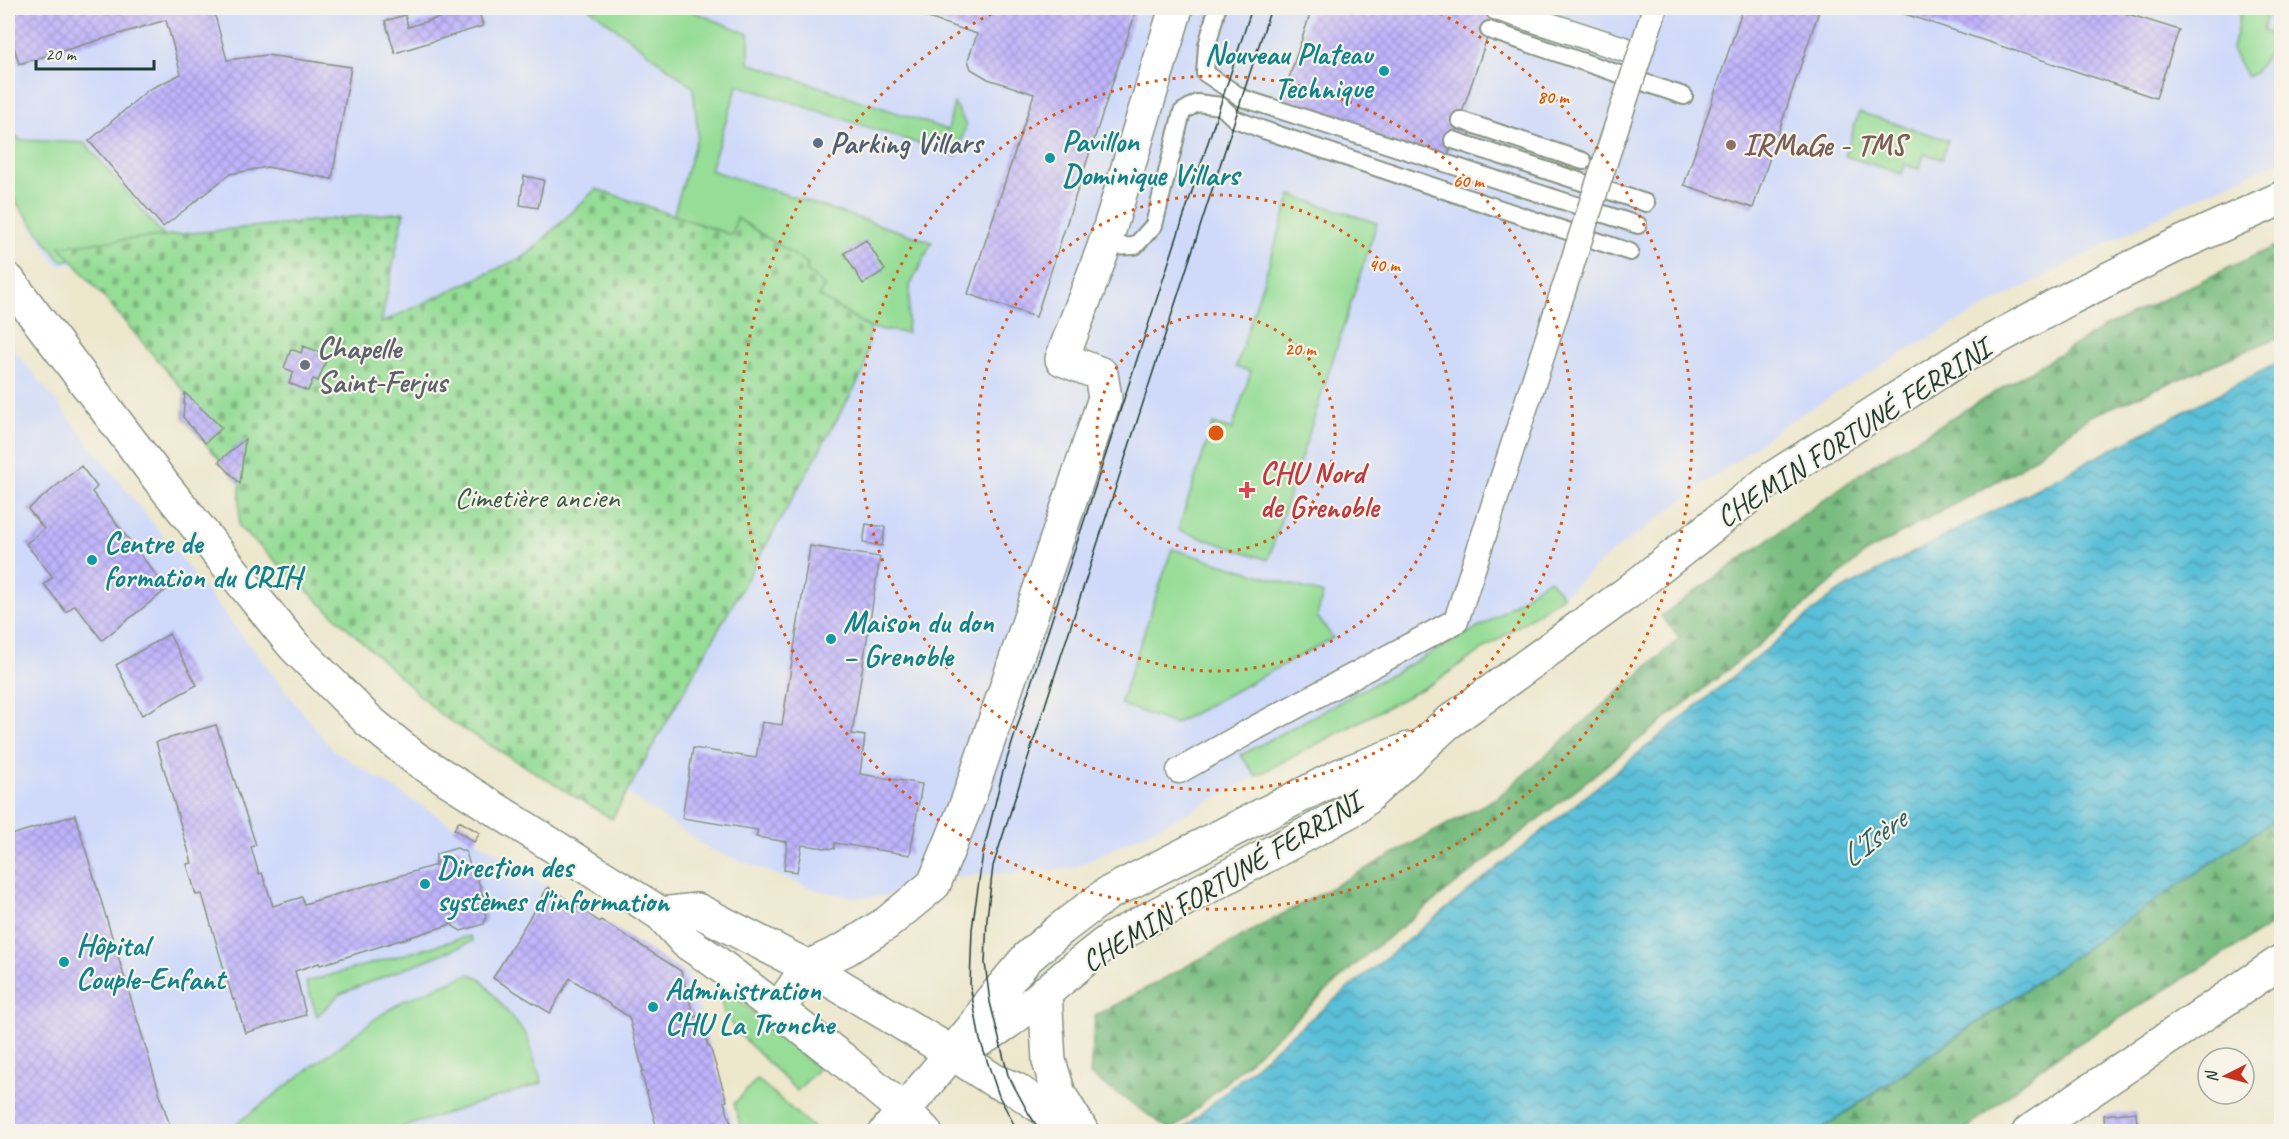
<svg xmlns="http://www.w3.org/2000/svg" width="2289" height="1139" viewBox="0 0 2289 1139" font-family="Caveat,sans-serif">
<defs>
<pattern id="forest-firs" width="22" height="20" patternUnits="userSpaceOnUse" patternTransform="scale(1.5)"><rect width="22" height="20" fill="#78bc80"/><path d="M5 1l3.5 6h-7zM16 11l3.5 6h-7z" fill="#629a6a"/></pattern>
<pattern id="cemetery-stones" width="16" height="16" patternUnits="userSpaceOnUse" patternTransform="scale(1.5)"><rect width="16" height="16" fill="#96dd97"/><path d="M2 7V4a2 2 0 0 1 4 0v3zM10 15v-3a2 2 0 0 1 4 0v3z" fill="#7ab47c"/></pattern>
<pattern id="water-waves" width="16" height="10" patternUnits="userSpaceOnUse" patternTransform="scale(1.5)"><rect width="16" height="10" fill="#5abfd8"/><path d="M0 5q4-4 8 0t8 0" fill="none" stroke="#4a9cb0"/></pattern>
<pattern id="building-cross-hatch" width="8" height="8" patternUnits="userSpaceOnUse" patternTransform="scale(1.5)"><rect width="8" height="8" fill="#c0b4fd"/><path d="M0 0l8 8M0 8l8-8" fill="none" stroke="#9b94ce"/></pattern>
</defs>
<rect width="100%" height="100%" fill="#f7f3e8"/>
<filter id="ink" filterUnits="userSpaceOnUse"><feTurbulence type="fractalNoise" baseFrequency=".0167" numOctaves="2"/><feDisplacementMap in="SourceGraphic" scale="12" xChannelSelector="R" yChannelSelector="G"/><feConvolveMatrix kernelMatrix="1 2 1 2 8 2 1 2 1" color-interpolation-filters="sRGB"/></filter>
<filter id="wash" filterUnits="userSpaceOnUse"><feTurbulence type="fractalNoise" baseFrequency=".008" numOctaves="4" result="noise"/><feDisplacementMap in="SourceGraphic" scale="24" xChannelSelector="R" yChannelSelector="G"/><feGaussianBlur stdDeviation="1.35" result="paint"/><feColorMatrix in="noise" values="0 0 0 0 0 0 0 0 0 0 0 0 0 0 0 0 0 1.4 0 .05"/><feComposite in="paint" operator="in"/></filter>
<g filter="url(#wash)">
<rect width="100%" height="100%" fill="#ede7cd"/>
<path fill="#cfdafa" d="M8,8H2281V160L2175,208L1961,320L1894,358L1784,425L1609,555L1563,596L1433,683L1193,810L1074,868L910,880L889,896L857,898L816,890L709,849L627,793L864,371L869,328L733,235L596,189L527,255L381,324L401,226L232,244L57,266L8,190Z
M8,341L332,749L685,973L687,971L735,1131H8Z"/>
<path fill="#96dd97" stroke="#5a8d66" stroke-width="1.5" d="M589,8H690L694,12L749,34V63L948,130L954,103L966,125L957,156L738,85L710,170L932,242L910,286L907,333L870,328L819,296L824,286L737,219L733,235L666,239L698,134L693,87Z
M2242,8H2268L2263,31L2280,37L2255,73L2247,77L2232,49Z
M1859,112L1948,140L1942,159L1924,154L1919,169L1905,165L1902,174L1845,156Z
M8,132L21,140L85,143L164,236L167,247L61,261L8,192Z
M1291,195L1377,223L1268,560L1178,530L1213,424L1232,430L1251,371L1236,367Z
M1172,549L1323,594L1317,616L1333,638L1174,724L1120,704Z
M1549,579L1563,596L1433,683L1256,776L1241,755L1487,623Z
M470,936L472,941L457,948L340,994L317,1016L306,982Z
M469,974L480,978L527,1036L542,1083L391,1131H232V1127L375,1019L403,1001Z
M715,979L818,1069L797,1091L736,1031L724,1013Z
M757,1079L817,1131H742L734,1104Z"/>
<path fill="url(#forest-firs)" stroke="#4c7c5a" stroke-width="1.5" d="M2281,243V336L2089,417L2017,470L1865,553L1754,649L1367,954L1172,1131L1090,1075L1095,1016L1498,797L1680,638L1661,616L1873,465L2103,328Z
M2281,815V919L2050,1061L1964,1131L1818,1132Z"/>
<path fill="url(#cemetery-stones)" stroke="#5a8d66" stroke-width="1.5" d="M596,189L732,235L737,218L808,264L806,270L824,286L819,296L870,328L864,371L612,819L442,716L239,527L240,484L183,417L185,392L60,246L404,212L381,323L527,255Z"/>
<path fill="url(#water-waves)" stroke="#3c7e86" stroke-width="1.5" d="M2281,361V815L1818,1131H1181L1292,1034L1836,593Z"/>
<g id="blocks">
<path fill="url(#building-cross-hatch)" d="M8,8H213L227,60L267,55L351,67L332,179L267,167L230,174L163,227L89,141L148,90L181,74L166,20L19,64L8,26Z
M446,8H478L483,26L395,53L385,21L405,15L408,27L448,15Z
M898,8H1125L1136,11L1036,317L968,294L1034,94L988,79L971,69L968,60L977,34Z
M1312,8H1497L1446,160L1278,112Z
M1743,8H1820L1753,208L1684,185Z
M1887,8H2109L2179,30L2156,98Z
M524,176L544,180L538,208L520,205Z
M866,240L885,270L863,284L844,253Z
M303,346L323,353L320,359L326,361L318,381L313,379L308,391L289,383L294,372L284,368L291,349L301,353Z
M185,393L222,428L205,443L183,417Z
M245,439L240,484L219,461Z
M81,466L97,487L92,492L167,589L102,640L75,605L66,612L44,584L53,577L26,544L44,529L28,509Z
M866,524L885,527L882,546L863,543Z
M810,546L880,557L852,734L865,736L860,774L922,784L910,855L835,843L834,849L802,845L797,872L784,870L787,842L756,837L758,830L682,818L693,748L756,758L762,722L782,725Z
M169,634L197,685L142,715L116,665Z
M216,725L256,845L251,847L259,874L262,873L273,906L302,897L304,904L436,865V854L457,848L466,852L470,866L474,868L484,899L481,900L486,917L484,924L461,931L454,927L452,924L320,965L319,963L295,971L306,1015L245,1033L235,999L233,1000L202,894L196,895L187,864L192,863L156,742Z
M75,815L166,1114L172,1132H8V836Z
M459,821L480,833L474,842L454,829Z
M548,887L600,922L601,920L681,971L694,1017L698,1016L708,1046L710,1047L727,1101L724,1102L734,1132H660L658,1124L656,1125L641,1072L643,1071L629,1017L570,978L550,1013L493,978Z
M2136,1112L2138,1132H2105L2104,1115Z"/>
</g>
</g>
<g filter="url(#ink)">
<use href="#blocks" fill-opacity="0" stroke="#869280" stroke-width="1.5"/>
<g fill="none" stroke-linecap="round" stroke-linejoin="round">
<defs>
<path id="service" d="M1217,8L1207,46L1205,73L1242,98L1638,225
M1489,30L1684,96
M1460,120L1583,161
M1453,140L1646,203
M1104,247L1135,246L1154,225L1182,112L1197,103L1221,106L1235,119L1261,129L1630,252"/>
<path id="pedestrian" d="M1497,8L1639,54
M1179,771L1257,727"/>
<path id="minor" d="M778,1010L808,967L846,949L887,923L934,884L967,803L1105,398L1101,374L1062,359L1104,247L1176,8
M2029,1132L2282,961"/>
<path id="tertiary" d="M8,280L162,483L227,564L294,646L369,721L416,759L661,914L686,942L713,960L841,1058L903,1110L925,1132
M661,914L697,910L808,967L952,1053L995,1081L1015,1089L1078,1132
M1045,992L1049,1061L1059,1094L1081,1130
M952,1053C961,1048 972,1044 981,1039C1029,1012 1068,970 1113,938L1355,808L1445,725L1627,593L1770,480L1964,356L2070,298L2177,245L2282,198
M886,1132L977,1023L990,1002L1027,958L1062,928L1107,894L1341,775L1409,749"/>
</defs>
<use href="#service" stroke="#869280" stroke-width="20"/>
<use href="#pedestrian" stroke="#869280" stroke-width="27"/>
<use href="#minor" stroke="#869280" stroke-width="36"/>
<use href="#tertiary" stroke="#869280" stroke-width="36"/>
<use href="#service" stroke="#fff" stroke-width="16"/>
<use href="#pedestrian" stroke="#fff" stroke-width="24"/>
<use href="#minor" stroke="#fff" stroke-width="33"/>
<use href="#tertiary" stroke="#fff" stroke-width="33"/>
<path stroke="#1f3d34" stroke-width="1.5" d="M1018,1132L999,1096L980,1040L970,985L972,929L983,853L1002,775L1032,680L1252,8
M1041,1132L1029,1114L1008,1075L990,1002L985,963L987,918L993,866L1271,8"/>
<defs>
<path id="pedestrian-bridge" d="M1257,727L1456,621L1655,8"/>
</defs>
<use href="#pedestrian-bridge" stroke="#869280" stroke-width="27" stroke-linecap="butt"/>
<use href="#pedestrian-bridge" stroke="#fff" stroke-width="24"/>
</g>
</g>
<g fill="none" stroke="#de580e" stroke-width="3" stroke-dasharray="3 6">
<circle cx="1216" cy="433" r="119"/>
<circle cx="1216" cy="433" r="238"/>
<circle cx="1216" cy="433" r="357"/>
<path d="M1432 9A476 476 0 1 1 1000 9"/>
</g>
<g fill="#0f9aa8" stroke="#f7f3e8" stroke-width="2">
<circle cx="1384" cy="71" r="6"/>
<circle cx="1050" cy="158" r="6"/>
<circle cx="92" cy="560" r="6"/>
<circle cx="831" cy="639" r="6"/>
<circle cx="425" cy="884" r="6"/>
<circle cx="64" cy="962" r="6"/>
<circle cx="653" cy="1007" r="6"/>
</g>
<circle fill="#5c6f8a" stroke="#f7f3e8" stroke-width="2" cx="818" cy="143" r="6"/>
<circle fill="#8d6e63" stroke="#f7f3e8" stroke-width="2" cx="1731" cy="145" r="6"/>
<circle fill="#6b7280" stroke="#f7f3e8" stroke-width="2" cx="305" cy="365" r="6"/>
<path fill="#e0444e" stroke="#f7f3e8" stroke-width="2" d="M1244 481h6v6h6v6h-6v6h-6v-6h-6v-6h6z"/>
<g text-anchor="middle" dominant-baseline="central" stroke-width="4.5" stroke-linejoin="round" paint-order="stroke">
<g font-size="30" font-weight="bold" fill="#0d838f" stroke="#f7f3e8" text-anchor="start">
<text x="1372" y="54" text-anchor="end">Nouveau Plateau<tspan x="1372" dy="34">Technique</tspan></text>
<text x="1062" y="141">Pavillon<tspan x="1062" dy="34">Dominique Villars</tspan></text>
<text x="104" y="543">Centre de<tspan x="104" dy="34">formation du CRIH</tspan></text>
<text x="843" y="622">Maison du don<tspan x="843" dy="34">– Grenoble</tspan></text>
<text x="437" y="867">Direction des<tspan x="437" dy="34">systèmes d'information</tspan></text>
<text x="76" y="945">Hôpital<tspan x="76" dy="34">Couple-Enfant</tspan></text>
<text x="665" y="990">Administration<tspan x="665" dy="34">CHU La Tronche</tspan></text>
</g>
<g font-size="30" font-weight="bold" fill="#4e5e75" stroke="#f7f3e8" text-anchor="start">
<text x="830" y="143">Parking Villars</text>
</g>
<g font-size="30" font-weight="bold" fill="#785e54" stroke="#f7f3e8" text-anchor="start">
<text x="1743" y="145">IRMaGe - TMS</text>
</g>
<g font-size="30" font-weight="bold" fill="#5b616d" stroke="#f7f3e8" text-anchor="start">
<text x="317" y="348">Chapelle<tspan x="317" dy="34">Saint-Ferjus</tspan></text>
</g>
<g font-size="30" fill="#1f3d34" stroke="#f7f3e8">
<text transform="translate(1853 433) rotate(-33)">CHEMIN FORTUNÉ FERRINI</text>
<text transform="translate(1221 882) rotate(-31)">CHEMIN FORTUNÉ FERRINI</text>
</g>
<g font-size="30" font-weight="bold" fill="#be3a42" stroke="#f7f3e8" text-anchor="start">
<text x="1260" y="473">CHU Nord<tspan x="1260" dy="34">de Grenoble</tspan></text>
</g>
<g font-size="30" fill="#375d48" stroke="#f7f3e8">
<text x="537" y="497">Cimetière ancien</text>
</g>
<g font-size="32" font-style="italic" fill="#2e5e5d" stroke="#f7f3e8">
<text transform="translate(1873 838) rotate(-37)">L'Isère</text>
</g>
</g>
<circle cx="1216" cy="433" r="9" fill="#de580e" stroke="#f7f3e8" stroke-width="3"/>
<g font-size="18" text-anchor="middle" font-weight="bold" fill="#de580e" stroke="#f7f3e8" stroke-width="4.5" stroke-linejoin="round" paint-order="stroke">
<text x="1553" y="103">80 m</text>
<text x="1468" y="187">60 m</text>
<text x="1384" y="271">40 m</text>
<text x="1300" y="355">20 m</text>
</g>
<rect width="2289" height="1139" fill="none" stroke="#f7f3e8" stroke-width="30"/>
<g transform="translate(2226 1076) rotate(264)"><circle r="28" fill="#f7f3e8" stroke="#a1aaa0" stroke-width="1.5"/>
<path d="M0-4.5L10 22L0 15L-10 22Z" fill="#c8321e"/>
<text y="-9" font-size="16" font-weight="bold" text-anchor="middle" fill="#1f3d34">N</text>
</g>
<path d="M36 60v9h118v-9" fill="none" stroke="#1f3d34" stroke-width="3"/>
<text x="45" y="60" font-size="18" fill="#1f3d34" stroke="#f7f3e8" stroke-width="4.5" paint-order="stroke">20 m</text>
</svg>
